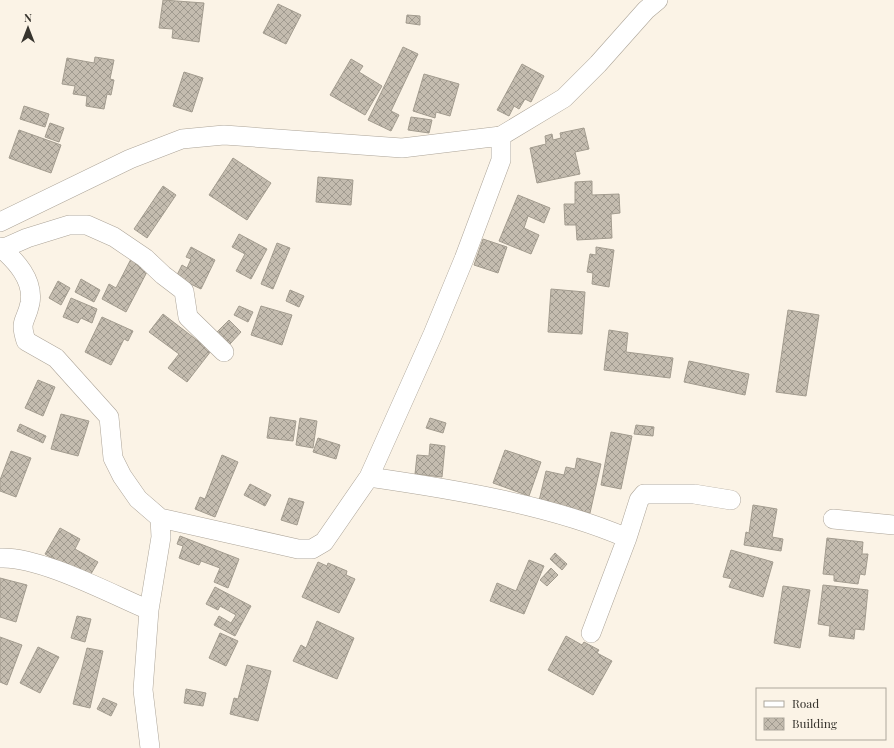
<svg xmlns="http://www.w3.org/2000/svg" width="894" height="748" viewBox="0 0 894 748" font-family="'Playfair Display',serif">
<defs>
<pattern id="building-cross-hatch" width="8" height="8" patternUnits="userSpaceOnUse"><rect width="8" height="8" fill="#c4bcaf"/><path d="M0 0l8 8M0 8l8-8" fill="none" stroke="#a09a8f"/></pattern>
</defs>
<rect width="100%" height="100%" fill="#fbf3e6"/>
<path fill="url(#building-cross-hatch)" stroke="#a39c8f" d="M163,0L204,3L199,42L172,38L173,29L159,28Z
M278,4L301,15L286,44L263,33Z
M407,15L420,16V25L406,23Z
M403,47L418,54L391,111L399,115L391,131L368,120Z
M95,57L114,60L110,79L114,80L111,95L107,94L104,109L86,106L87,96L73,94L75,86L62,84L67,58L94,63Z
M351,59L363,66L359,72L382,86L365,115L330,95Z
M522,64L544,76L531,102L525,99L519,109L514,106L509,116L497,110Z
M184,72L203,78L192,112L173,106Z
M424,74L459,84L450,116L436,112L435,118L413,111Z
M24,106L49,114L45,127L20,119Z
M411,117L432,120L429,133L408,130Z
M50,123L64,128L59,142L45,137Z
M584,128L589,149L575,152L580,174L537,183L530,148L546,144L545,136L552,134L553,140L561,138L560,133Z
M19,130L61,145L51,173L9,158Z
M233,158L271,183L247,220L209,195Z
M318,177L353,180L351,205L316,202Z
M592,181V195L619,194L620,213L611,214L612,238L577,240L576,225H565L564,204H575V182Z
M163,186L176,195L147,238L134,229Z
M518,195L550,208L544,223L528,216L524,228L539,235L531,254L499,241Z
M239,234L267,249L251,279L236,271L245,254L232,247Z
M483,239L507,247L498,273L474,265Z
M277,243L290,248L273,289L261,284Z
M191,247L215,260L201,289L176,277L182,265L187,268L191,259L186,257Z
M596,247L614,250L609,287L592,284L593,273L587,272L590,254L596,255Z
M131,259L149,268L126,312L102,299L109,284L116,288Z
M81,279L100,290L94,302L75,292Z
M58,281L70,288L61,305L49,298Z
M551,289L585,292L582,334L548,332Z
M290,290L304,296L299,307L286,301Z
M71,298L97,309L92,323L81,318L78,323L63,317Z
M239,306L253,312L248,322L234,315Z
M261,306L292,315L282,345L251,335Z
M788,310L819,315L806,396L776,392Z
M163,314L211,351L187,382L168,368L179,354L149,332Z
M102,317L133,331L128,341L124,339L111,365L85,352Z
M229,320L241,332L230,344L217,332Z
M609,330L628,333L626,352L673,358L670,378L604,370Z
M689,361L749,374L745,395L684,382Z
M38,380L55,387L43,416L25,408Z
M61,414L89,421L78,456L51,449Z
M270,417L296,421L293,441L267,438Z
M300,418L317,421L313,448L296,445Z
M430,418L446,423L443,433L426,428Z
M20,424L46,436L43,443L17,431Z
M636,425L654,427L653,436L634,434Z
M611,432L632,436L621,489L601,485Z
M318,438L340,445L336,459L313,452Z
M430,444L445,446L442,477L415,474L417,455L429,456Z
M505,450L541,462L529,496L493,483Z
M11,451L31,458L16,497L0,491V480Z
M222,455L238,462L215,517L195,509L200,497L205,499Z
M577,458L601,464L590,513L539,501L546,471L564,475L566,467L575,469Z
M250,484L271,495L265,506L244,495Z
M289,498L304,502L297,525L281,520Z
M753,505L777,509L772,537L783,539L781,551L744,545L746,532L749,533Z
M60,528L80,539L75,549L98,562L88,579L45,554Z
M180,536L239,559L228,588L214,582L220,568L201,561L199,565L179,558L183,546L177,544Z
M827,538L863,542L862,554H868L865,575L860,574L858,584L834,581V575L823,574Z
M731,550L773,562L763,597L729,587L732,579L723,577Z
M555,553L567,564L562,570L550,559Z
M529,560L544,566L524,614L490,601L497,583L516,591Z
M318,562L327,566L328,563L347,571L346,575L355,579L339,613L302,597Z
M551,568L558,575L547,586L540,580Z
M0,578L27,585L16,622L0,617Z
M823,585L868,590L864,630L855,629L854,639L829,636L830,626L818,624Z
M783,586L810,590L800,648L774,643Z
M215,587L251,606L235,636L214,625L219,616L231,623L236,615L220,606L218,610L206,604Z
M77,616L91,619L85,642L71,638Z
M317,621L354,638L337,679L293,661L301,645L306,648Z
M220,633L238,641L226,666L209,658Z
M566,636L582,645L584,642L599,650L597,653L612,661L593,695L548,670Z
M0,637L22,645L7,685L0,682Z
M38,647L59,657L40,693L20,683Z
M87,648L103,651L90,708L73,704Z
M247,665L271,671L258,721L230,714L234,698L238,699Z
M186,689L206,693L203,706L184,703Z
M103,698L117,704L111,716L97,709Z"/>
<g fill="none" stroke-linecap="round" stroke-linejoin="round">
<defs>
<path id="minor" d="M0,222L130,159L182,139L224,135L402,148L501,136L564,98L598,64L646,10L658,0
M0,247C16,261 34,280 30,303C26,323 19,319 26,341L56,358L109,417L113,458L122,476L138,499L160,518L161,537L149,610L143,690L150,748
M2,249L27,238L69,225H87L114,237L145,258L163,275L184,291L188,317L224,352
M369,477C452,489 551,505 627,538L591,633
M160,518L298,549H312L324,542L369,477L433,334L464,259L501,160V136
M833,519L894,525
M627,538L639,500L644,494H694L731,500
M0,558C40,556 111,594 149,610"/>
</defs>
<use href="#minor" stroke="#aca498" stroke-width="20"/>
<use href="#minor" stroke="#fff" stroke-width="19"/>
</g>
<rect x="756" y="688" width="130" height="52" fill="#fbf3e6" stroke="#ada79c"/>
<rect x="764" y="701" width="20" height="6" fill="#ffffff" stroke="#ada79c"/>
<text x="792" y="708" font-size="12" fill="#37342e">Road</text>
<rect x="764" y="718" width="20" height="12" fill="url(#building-cross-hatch)" stroke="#ada79c"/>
<text x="792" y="728" font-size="12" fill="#37342e">Building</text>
<g transform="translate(28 28)" stroke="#fbf3e6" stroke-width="3" paint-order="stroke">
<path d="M0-3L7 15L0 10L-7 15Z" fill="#37342e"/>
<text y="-6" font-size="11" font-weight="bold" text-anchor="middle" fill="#37342e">N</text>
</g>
</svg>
